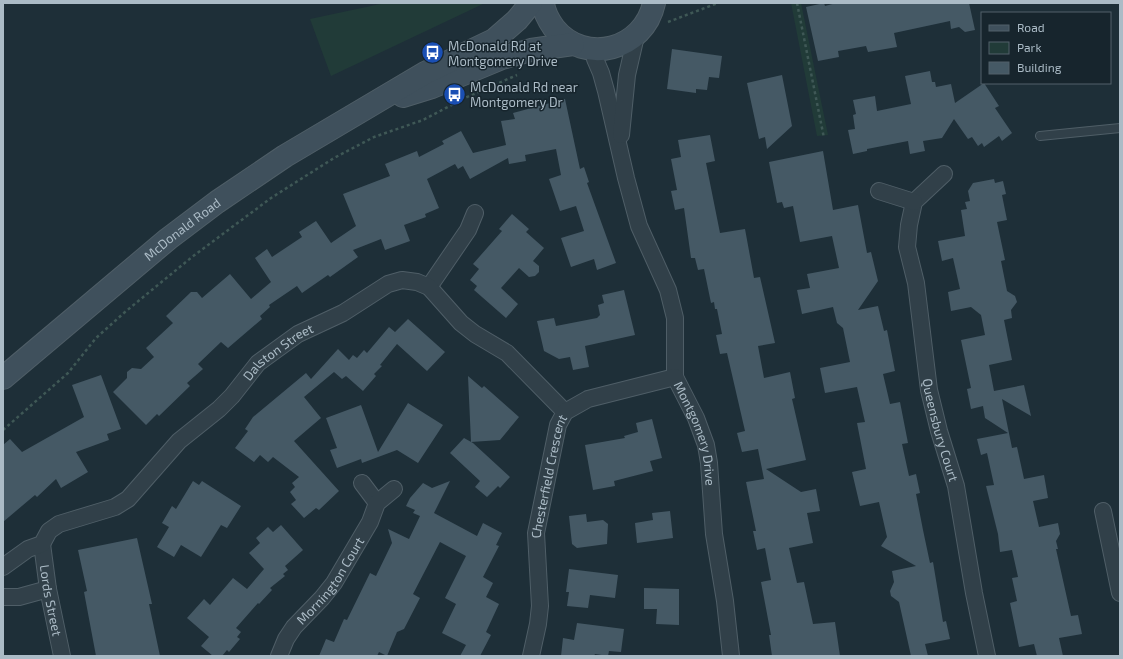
<svg xmlns="http://www.w3.org/2000/svg" width="1123" height="659" viewBox="0 0 1123 659" font-family="'Exo 2',sans-serif">
<rect width="100%" height="100%" fill="#1e2f38"/>
<path fill="#213b38" d="M385,3H485L331,76L310,19Z
M791,3H801L828,135L817,136Z"/>
<path fill="#455965" d="M824,3L825,6L836,3H969L975,30L965,32L959,27L951,29L950,21L894,33L897,47L868,52L866,46L838,51L839,57L818,61L806,7Z
M672,49L722,56L719,78L709,77L707,90L696,89V93L667,89Z
M930,71L932,82H935L936,87L951,84L955,103L984,83L999,106L995,108L1012,133L1002,141L999,136L984,147L982,143L978,146L972,137L968,139L954,119L942,138L923,141L925,151L910,154L908,141L867,149V151L853,154L848,130L855,129L853,115L856,114L853,100L875,96L877,111L911,104L905,76Z
M782,75L792,126L767,149L765,137L759,139L747,83Z
M565,99L580,169L584,167L589,182L587,183L616,263L597,270L594,259L571,267L561,238L584,231L576,206L560,211L549,179L561,175L556,149L525,155L526,161L509,164L508,158L470,179L463,166L458,169L455,164L427,179L439,208L425,214L426,217L404,225L410,241L385,250L381,239L353,250L358,257L330,277L328,275L302,293L297,286L269,305L270,307L260,316L262,319L228,348L221,342L198,364L203,369L187,383L190,386L159,416L157,414L146,425L113,392L127,378V372L132,368L141,369L154,357L146,348L173,323L166,316L191,292H197L202,298L230,274L251,299L271,282L255,258L267,249L272,257L302,237L299,232L316,221L331,243L356,226L343,194L390,176L385,164L417,151L419,157L444,144L442,141L461,131L473,153L506,145L501,121L515,119L513,113Z
M710,135L715,161L706,163L720,233L745,229L754,278L760,277L775,343L758,346L764,378L790,372L795,398L792,399L806,460L766,469L801,492L816,489L820,511L807,513L813,543L789,548L797,583L804,582L813,624L835,622L840,656H772L769,635H771L761,582L771,580L765,548L757,550L753,531H756L746,482L764,479L758,449L742,452L737,433L745,431L727,353L720,354L716,335L722,334L717,309H715L714,302L711,303L704,269L698,270L695,258H691L684,208L675,210L671,191L677,190L671,159L681,157L678,140Z
M823,151L833,210L858,205L867,253L871,252L878,281L858,310L878,306L884,331L887,330L895,371L883,374L890,404L900,402L908,443L902,444L909,476L916,474L920,493L916,494L923,530L930,563L933,562L943,622L946,621L950,639L925,644L928,656H911L899,602L891,596L890,591L894,582L892,571L916,566L881,546L887,537L879,502L860,506L852,472L866,469L857,423L865,422L857,387L825,393L820,368L850,362L843,328L837,323L833,307L802,314L797,290L810,288L807,274L839,268L832,236L800,242L793,206L784,208L782,202L777,203L769,162Z
M994,179L995,183L1003,181L1006,194L1002,195L1007,220L997,222L1005,260L1001,261L1007,291L1015,296L1017,302L1011,310L1012,318L1004,320L1012,360L989,365L994,391L1024,385L1031,416L1002,399L1012,448L1017,447L1024,479L1044,475L1048,498L1033,501L1039,527L1058,523L1060,534L1056,541L1058,549H1056L1071,616L1078,615L1082,634L1059,638L1063,656H1037L1034,644L1019,647L1010,603L1017,601L1012,578L1018,577L1012,550L1000,552L998,534L986,486L994,485L987,453L981,455L977,439L1008,433L985,418L983,406L971,409L967,389L971,388L961,340L985,335L981,315L971,307L951,311L948,292L960,289L953,258L942,261L938,241L965,236L961,210L967,209L965,202L970,201L968,191L973,183Z
M512,214L529,229L526,232L544,248L533,261L539,266V272L535,276L529,277L519,268L501,288L518,304L506,318L474,290L477,286L470,280L479,269L473,264L502,231L499,229Z
M624,290L635,335L585,346L589,367L573,370L570,357L559,359L544,351L537,321L554,318L556,326L597,318L600,315L598,305L604,303L602,295Z
M408,319L445,352L427,371L397,344L380,365L382,366L374,374L376,376L363,391L346,376L342,379L334,372L304,397L321,418L294,441L339,491L319,510L316,508L304,518L291,504L296,500L290,492L295,487L292,483L299,477L273,457L268,462L260,455L254,462L235,448L248,431L245,429L253,417L306,373L311,379L338,349L349,360L353,355L357,358L364,350L367,353L389,327L395,332Z
M101,375L121,429L107,434L109,440L76,452L88,472L61,488L56,479L37,497L35,495L29,500L3,522V445L10,439L22,452L84,417L72,385Z
M468,376L482,388L484,386L519,417L500,440L471,442Z
M408,403L443,425L418,463L397,450L362,463L361,459L337,468L330,450L337,448L326,418L361,405L378,452Z
M652,419L662,458L650,461L653,471L614,481L615,486L593,490L585,445L625,438L624,436L638,432L636,423Z
M464,438L473,443L510,477L500,488L498,486L487,497L475,487L480,481L450,453Z
M193,481L199,485L202,481L241,506L227,528L221,525L201,557L181,545L174,557L157,547L169,527L162,523L172,506L176,509Z
M450,481L434,513L477,536L483,523L502,533L496,545L499,546L483,577L493,583L486,597L499,604L486,632L491,635L480,656H460L466,645L442,633L456,604L445,598L466,556L440,542L413,594L420,598L404,629L397,632L387,656L379,652L377,656H319L326,639L334,642L344,619L347,620L370,573L376,576L392,543L388,529L409,539L420,516L413,513L415,510L406,506L410,498L423,483L432,488Z
M670,511L673,538L637,543L635,523L653,520L652,513Z
M586,514L587,522L603,520L608,524L607,544L577,548L572,544L569,516Z
M281,525L303,550L285,566L288,570L283,574L285,576L270,588L272,590L259,604L258,603L236,628L241,632L237,637L240,639L229,652L227,650L222,656H213L201,646L209,637L187,618L204,599L210,605L233,578L247,589L264,569L249,553L260,543L256,538L268,527L273,532Z
M137,538L152,604H149L160,656H96L84,592L87,591L78,550Z
M569,569L618,575L615,598L590,595L588,608L567,606L569,592H566Z
M644,588L679,589V625L656,624L657,609H644Z
M577,623L624,629L621,652L609,651L608,656L595,654L594,656H561L563,638L574,640Z"/>
<g fill="none" stroke-linecap="round" stroke-linejoin="round">
<defs>
<path id="lane" d="M1040,136L1120,128"/>
<g id="street">
<path id="s1" d="M595,50V59L601,73L606,91L626,178L639,226L668,290L675,318V377L696,418L706,445L709,463L714,534L725,601L731,656"/>
<path d="M621,135L627,75L636,36"/>
<path id="s2" d="M944,174L914,202L909,225L907,247L916,283L929,390L939,431L956,486L974,593L987,656"/>
<path d="M879,191L914,202"/>
<path d="M429,287L468,230L475,213"/>
<path d="M362,483L377,503"/>
<path d="M1103,511L1120,593"/>
<path id="s3" d="M42,544L48,589L62,656"/>
<path id="s4" d="M3,567L28,549L42,544L49,531L59,524L115,507L128,499L179,441L219,409L232,396L258,363L298,334L343,313L388,284L402,280L417,282L429,287L461,323L475,334L507,353L565,412"/>
<path d="M3,597H19L48,589"/>
<path id="s5" d="M279,656L286,639L294,627L322,598L334,583L370,522L377,503L394,489"/>
<path id="s6" d="M531,656L538,624L540,606L536,533L558,425L565,412L588,399L675,377"/>
</g>
<g id="secondary">
<path d="M543,3C544,12 549,21 554,28C585,66 644,50 654,3"/>
<path d="M403,96L432,87L502,58L531,50L573,44"/>
<path id="s7" d="M3,378L168,239L217,202L285,156L425,73L494,40L517,20L531,3"/>
</g>
</defs>
<use href="#lane" stroke="#4f5e67" stroke-width="10"/>
<use href="#street" stroke="#4f5e67" stroke-width="18"/>
<use href="#secondary" stroke="#4f5e67" stroke-width="24"/>
<path stroke="#3f5856" stroke-width="2.5" stroke-dasharray="3 3" stroke-linecap="butt" d="M797,3L824,138
M668,22L718,3
M3,430L68,373L96,338L125,312L192,257L271,198L334,158L374,137L423,120L465,98L517,75"/>
<use href="#lane" stroke="#314049" stroke-width="8"/>
<use href="#street" stroke="#314049" stroke-width="16"/>
<use href="#secondary" stroke="#3f505c" stroke-width="22"/>
</g>
<defs>
<symbol id="bus-disc" viewBox="-11 -11 22 22"><circle r="9.5" fill="#1a4fb4" stroke="#17252d"/><path d="M-5-6H5V4H4V6H2V4H-2V6H-4V4H-5ZM-3.5-4V0h7V-4ZM-3.5 1.2v1.5H-2V1.2ZM2 1.2v1.5H3.5V1.2Z" fill="#fff"/></symbol>
</defs>
<g fill-rule="evenodd">
<use href="#bus-disc" x="420" y="40" width="25" height="25"/>
<use href="#bus-disc" x="442" y="82" width="25" height="25"/>
</g>
<g text-anchor="middle" dominant-baseline="central" stroke-width="3" stroke-linejoin="round" paint-order="stroke">
<g font-size="13" fill="#abbbc6" stroke="#17252d" text-anchor="start">
<text x="448" y="46">McDonald Rd at<tspan x="448" dy="15">Montgomery Drive</tspan></text>
<text x="470" y="87">McDonald Rd near<tspan x="470" dy="15">Montgomery Dr</tspan></text>
</g>
<g font-size="13" fill="#abbbc6" stroke="#17252d">
<text stroke="none"><textPath href="#s7" startOffset="233">McDonald Road</textPath></text>
<text stroke="none"><textPath href="#s4" startOffset="358">Dalston Street</textPath></text>
<text stroke="none"><textPath href="#s2" startOffset="273">Queensbury Court</textPath></text>
<text stroke="none"><textPath href="#s1" startOffset="401">Montgomery Drive</textPath></text>
<text stroke="none"><textPath href="#s6" startOffset="182">Chesterfield Crescent</textPath></text>
<text stroke="none"><textPath href="#s5" startOffset="92">Mornington Court</textPath></text>
<text stroke="none"><textPath href="#s3" startOffset="57">Lords Street</textPath></text>
</g>
</g>
<rect width="1123" height="659" fill="none" stroke="#abbbc6" stroke-width="8"/>
<rect x="981" y="12" width="130" height="72" fill="#17252d" stroke="#52616a"/>
<rect x="989" y="25" width="20" height="6" fill="#3f505c" stroke="#52616a"/>
<text x="1017" y="32" font-size="12" fill="#abbbc6">Road</text>
<rect x="989" y="42" width="20" height="12" fill="#213b38" stroke="#52616a"/>
<text x="1017" y="52" font-size="12" fill="#abbbc6">Park</text>
<rect x="989" y="62" width="20" height="12" fill="#455965" stroke="#52616a"/>
<text x="1017" y="72" font-size="12" fill="#abbbc6">Building</text>
</svg>
